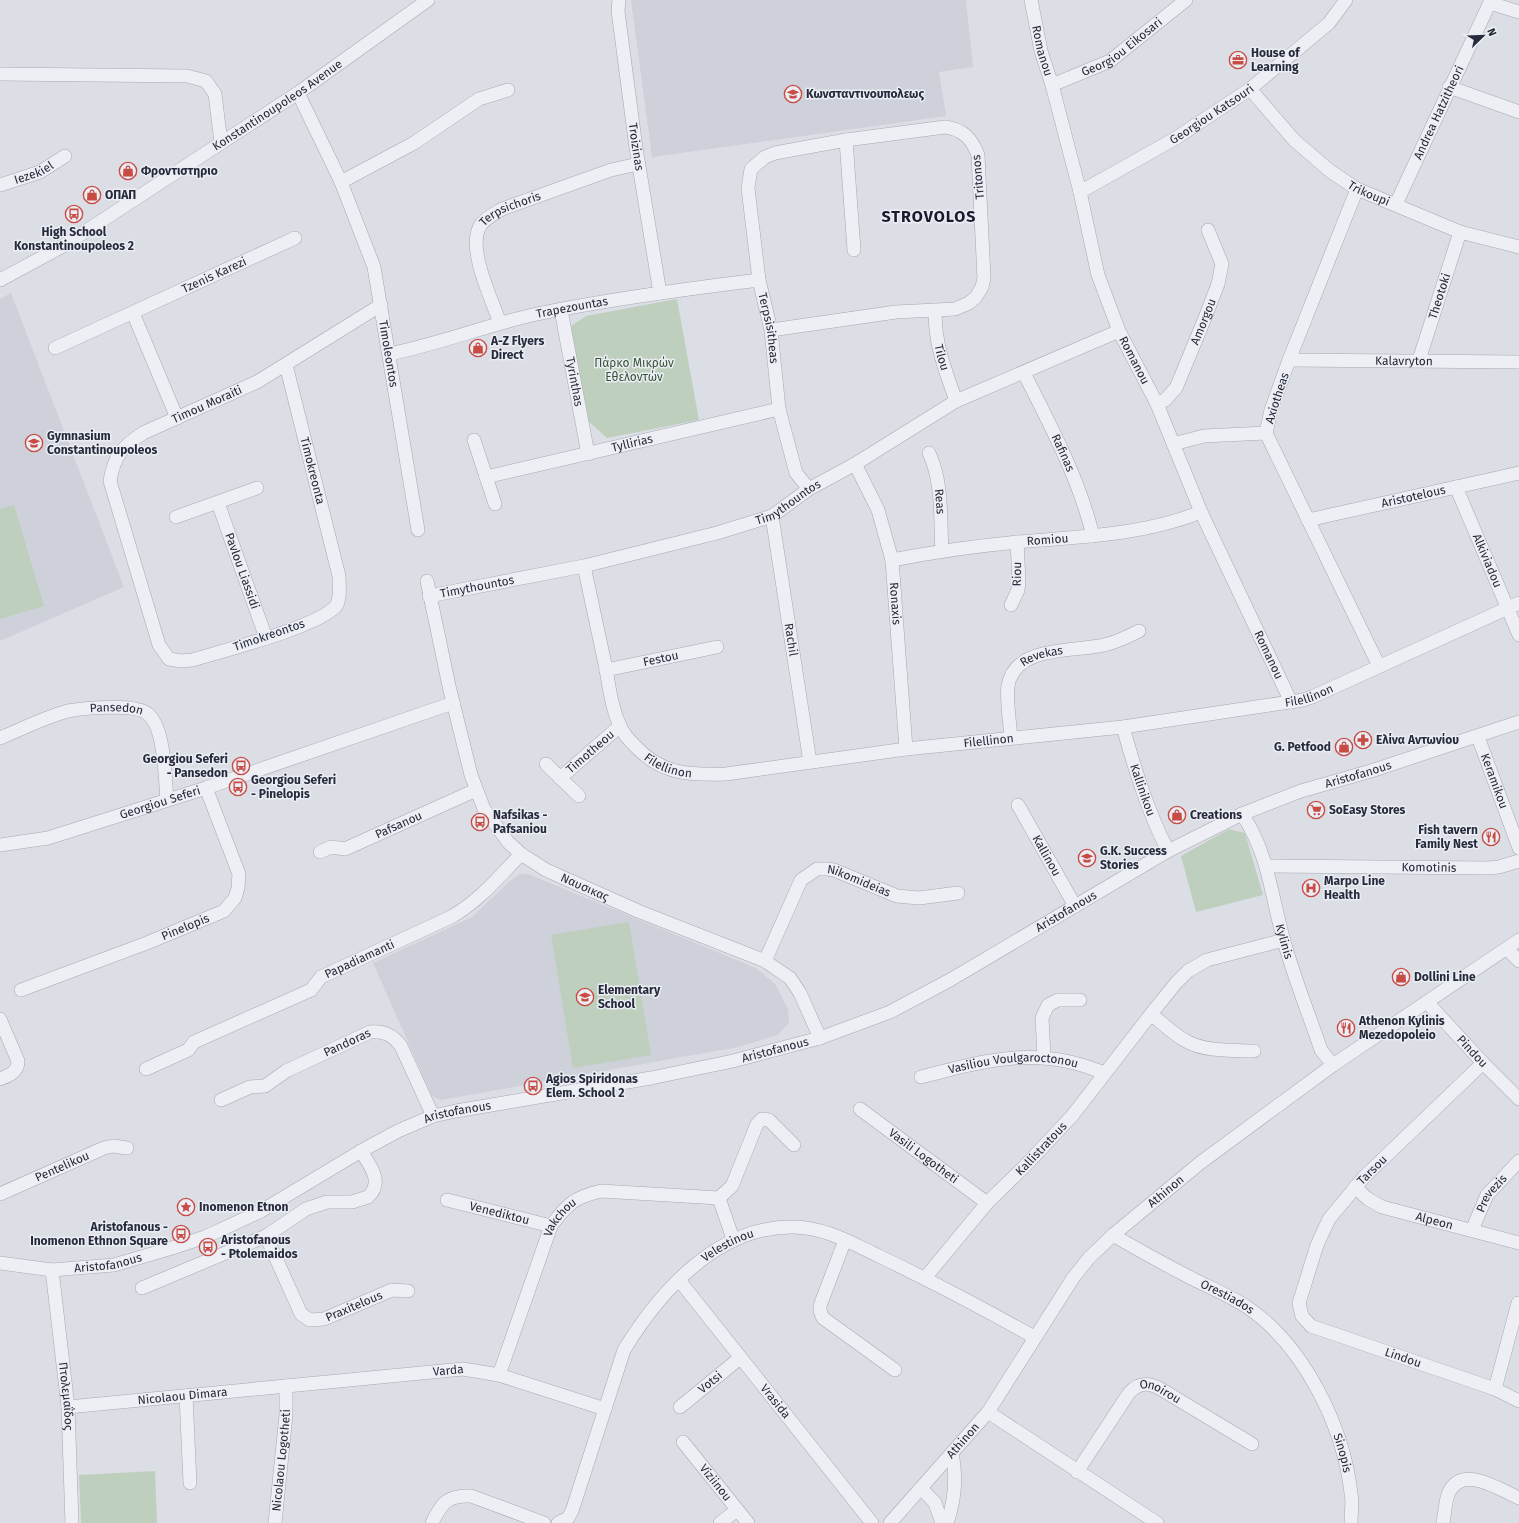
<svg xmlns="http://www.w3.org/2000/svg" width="1519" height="1523" viewBox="0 0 1519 1523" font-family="'Fira Sans',sans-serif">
<rect width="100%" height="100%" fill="#dcdee6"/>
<path fill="#ced0da" d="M631,0H966L973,67L939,72L946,116L652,157Z
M11,293L124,587L0,641V299Z
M520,874H528L756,968L776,985L788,1009L789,1023L778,1035L738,1047L441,1100L432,1096L373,963L472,917L509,882Z"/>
<path fill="#becfbd" d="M677,299L699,420L607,438L587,420L571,326L586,316Z
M14,505L44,606L0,619V509Z
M1229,829L1245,833L1263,895L1196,912L1181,856Z
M629,922L651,1055L573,1068L551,935Z
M155,1471L157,1523H81L79,1475Z"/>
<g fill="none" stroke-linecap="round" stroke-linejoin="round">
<defs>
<g id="minor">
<path id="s1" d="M619,0L618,11L636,148L660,293"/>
<path id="s2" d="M1031,0L1041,51L1052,85L1080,192L1098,275L1119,331L1157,404L1201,512L1291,702"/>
<path d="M1490,3L1519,12"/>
<path d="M0,74L187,76L206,81L215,94L221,143"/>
<path id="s3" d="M1052,85L1110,61L1186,0"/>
<path d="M1449,87L1519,112"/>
<path id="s4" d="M1250,89L1294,140L1330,171L1357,189L1460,232L1519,247"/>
<path id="s5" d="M298,93L341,182L374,267L418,530"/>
<path d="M846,140L854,250"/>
<path d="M341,182L414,143L479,99L508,90"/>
<path id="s6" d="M0,185L40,172L65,156"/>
<path d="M1357,189L1289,360L1271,410L1266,433L1379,666"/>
<path id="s7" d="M1080,192L1176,138L1250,89L1329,23L1346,0"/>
<path id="s8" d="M1396,204L1491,0"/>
<path id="s9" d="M0,280L63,246L221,143L298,93L428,0"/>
<path id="s10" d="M561,310L588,454"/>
<path id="s11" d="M935,311C935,346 945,369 956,401"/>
<path d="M133,313L177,418"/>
<path id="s12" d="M500,323C492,300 468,251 479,228C483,219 494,214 502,209L611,170L638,164"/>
<path id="s13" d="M771,330L896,312L955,309L969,303L976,297L982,287L984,278L978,155C972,139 963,129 945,127L846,140L775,153L765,157L751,169L748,188L759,280L771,330L779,409L796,473L809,489"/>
<path id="s14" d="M55,348L295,238"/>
<path id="s15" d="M389,354C439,344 487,325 537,314C610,299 685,289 759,280"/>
<path id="s16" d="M1289,360L1519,362"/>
<path id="s17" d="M1419,360L1460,232"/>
<path id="s18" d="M286,365L339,576C339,585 341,599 336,606C318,627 222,651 192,660L181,661L169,659L159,645L110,481C114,456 122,447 143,433L257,382L381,305"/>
<path id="s19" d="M1024,373C1050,425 1079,478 1093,536"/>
<path id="s20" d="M1157,404L1165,400L1176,388L1205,318L1218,284L1222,264L1208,230"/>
<path d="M474,440L495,504"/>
<path d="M1173,444L1204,436L1266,433"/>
<path id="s21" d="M929,453C943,482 940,519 942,551"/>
<path id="s22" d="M855,464L878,510L892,560L906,749"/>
<path id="s23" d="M486,477L779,409"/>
<path id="s24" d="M1456,487L1519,635"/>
<path id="s25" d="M218,503L266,638"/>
<path id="s26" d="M772,516L810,762"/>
<path d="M176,517L257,488"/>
<path id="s27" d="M1308,520L1519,473"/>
<path id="s28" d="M892,560C934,552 976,546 1018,542C1079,537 1144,535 1201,512"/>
<path id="s29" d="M584,566C591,599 598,631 605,664C609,685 611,706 620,726C623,734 630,741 636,747C663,775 690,775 726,774L906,749L1123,727L1303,700L1312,697L1519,603"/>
<path id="s30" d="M427,581L449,686L471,775L484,809L508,842L521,854L546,870L638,911L765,961L790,978L800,993L820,1038"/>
<path id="s31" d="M429,596L584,566L717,533L772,516L809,489L855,464L956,401L1119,331"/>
<path d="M1011,605L1018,590L1019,581L1017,542"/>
<path id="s32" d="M606,670L717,647"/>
<path id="s33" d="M1123,727C1135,770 1148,812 1168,851"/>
<path id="s34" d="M1478,737L1519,848"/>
<path id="s35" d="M0,738C22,729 45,717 68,711C84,708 138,703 149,715C165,730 165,779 167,800"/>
<path id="s36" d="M1011,738C1010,723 1006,700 1008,686C1015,643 1078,653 1108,644C1119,641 1129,636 1139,631"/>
<path d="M546,764L579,796"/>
<path id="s37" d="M560,778L620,726"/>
<path id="s38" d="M1018,805L1075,906"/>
<path id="s39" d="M1242,814C1269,854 1271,896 1284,941C1294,978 1309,1014 1321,1050L1333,1065"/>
<path id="s40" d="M0,845L48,838L206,788L453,703"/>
<path id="s41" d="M320,852L331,847L345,849L476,790"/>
<path id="s42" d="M1267,866L1488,868L1499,867L1519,861"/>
<path d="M1507,949L1519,961"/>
<path id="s43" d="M765,961L801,880L817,869H827L834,870L897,896L919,898L958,893"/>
<path id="s44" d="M21,990L147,943L224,911L235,898L238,888L239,874L206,788"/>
<path id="s45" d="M1427,1002L1483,1063L1519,1099"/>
<path d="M1151,1014C1162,1023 1173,1034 1186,1041C1206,1052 1231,1050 1254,1051"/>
<path d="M0,1019L18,1061C18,1072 10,1075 0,1079"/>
<path d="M1044,1057L1042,1018L1048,1005L1058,1000H1080"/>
<path id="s46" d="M1483,1063L1364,1177L1329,1219L1317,1245L1299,1303L1302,1316L1311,1326L1495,1389L1519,1401"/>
<path id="s47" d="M146,1069L188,1050L194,1042L311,990L321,977L451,917C479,901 499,877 521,854"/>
<path id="s48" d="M921,1077C986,1060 1039,1045 1104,1073"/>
<path id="s49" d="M221,1100L250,1087L265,1086L286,1071L370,1032C383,1031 392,1034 401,1046L433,1116"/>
<path id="s50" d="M860,1109L987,1203"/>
<path id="s51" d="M1355,1187L1368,1199L1382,1207L1519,1243"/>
<path id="s52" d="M0,1194L104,1148L113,1146L127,1148"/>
<path d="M719,1198L733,1239"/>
<path id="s53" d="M447,1200L551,1226"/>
<path id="s54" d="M1472,1230L1487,1195L1519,1161"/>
<path id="s55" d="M1113,1235C1140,1251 1166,1265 1193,1279C1211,1288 1230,1296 1247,1307C1304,1346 1343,1425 1351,1493C1353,1502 1351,1513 1351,1523"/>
<path id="s56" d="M266,1236L301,1314L310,1320L324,1319L392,1290L408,1291"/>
<path d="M845,1240L821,1303C819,1309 820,1312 823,1318L895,1370"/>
<path id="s57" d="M0,1263L52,1270L114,1265L172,1248L205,1237L261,1211L361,1151L398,1131L433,1116L456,1111L651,1078L733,1061L820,1038L890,1012L950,980L1168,851L1242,814L1301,791L1371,771L1519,722"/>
<path id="s58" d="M52,1270L68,1407L72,1523"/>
<path id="s59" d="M925,1278L987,1203L1026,1165L1072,1116L1151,1014L1176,983L1188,971L1207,960L1284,940"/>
<path id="s60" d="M679,1280L872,1523"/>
<path d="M142,1288L266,1236L306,1209L327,1202H352L368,1197C384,1182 370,1166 361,1151"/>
<path id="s61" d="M499,1375L551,1226C567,1204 575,1197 601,1191L719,1198L732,1186L757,1124L762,1119L769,1120L794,1145"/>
<path d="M1495,1389L1518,1303"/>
<path d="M186,1396L190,1483"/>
<path id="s62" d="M68,1407L463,1369L499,1375L605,1409"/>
<path id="s63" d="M680,1407L740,1358"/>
<path d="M988,1412L1157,1523"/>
<path id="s64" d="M683,1442L748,1523"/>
<path id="s65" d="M1077,1472L1129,1393C1138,1383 1147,1382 1159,1388L1252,1444"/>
<path d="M921,1488L935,1503L942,1523"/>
<path id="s66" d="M275,1523L286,1415V1386"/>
<path d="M432,1523C442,1502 448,1495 471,1496L544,1523"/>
<path id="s67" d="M558,1523L568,1518L572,1511L624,1350C660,1291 718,1226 793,1227C825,1227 853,1244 881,1257C933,1282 984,1309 1034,1337"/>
<path d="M720,1523L737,1510"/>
<path id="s68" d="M890,1523L988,1412L1073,1278L1089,1258L1113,1235L1200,1163L1333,1065L1519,940"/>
<path d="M947,1523C955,1500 957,1477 952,1453"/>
<path d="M1443,1523C1445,1513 1445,1501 1449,1492C1463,1464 1500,1490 1519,1498"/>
</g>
</defs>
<use href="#minor" stroke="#a5a8b3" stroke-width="14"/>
<use href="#minor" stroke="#eeeff4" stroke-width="13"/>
</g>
<defs>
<symbol id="office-ring" viewBox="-11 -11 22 22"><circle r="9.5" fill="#ebedf4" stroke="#c84c44" stroke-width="1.5"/><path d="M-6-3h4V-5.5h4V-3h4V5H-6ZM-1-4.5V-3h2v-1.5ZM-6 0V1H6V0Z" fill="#c84c44"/></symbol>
<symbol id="school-ring" viewBox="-11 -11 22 22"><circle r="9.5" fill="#ebedf4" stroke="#c84c44" stroke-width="1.5"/><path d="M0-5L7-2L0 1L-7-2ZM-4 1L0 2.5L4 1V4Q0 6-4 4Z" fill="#c84c44"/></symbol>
<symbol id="shop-ring" viewBox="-11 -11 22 22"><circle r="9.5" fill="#ebedf4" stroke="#c84c44" stroke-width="1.5"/><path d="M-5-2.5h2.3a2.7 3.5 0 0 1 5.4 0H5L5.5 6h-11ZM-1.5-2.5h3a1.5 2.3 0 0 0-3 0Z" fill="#c84c44"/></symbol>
<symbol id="bus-ring" viewBox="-11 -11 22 22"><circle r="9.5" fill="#ebedf4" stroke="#c84c44" stroke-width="1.5"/><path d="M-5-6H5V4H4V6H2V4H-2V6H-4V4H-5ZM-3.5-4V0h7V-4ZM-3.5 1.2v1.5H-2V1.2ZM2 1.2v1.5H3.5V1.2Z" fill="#c84c44"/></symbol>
<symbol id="pharmacy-ring" viewBox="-11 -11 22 22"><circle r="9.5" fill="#ebedf4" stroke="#c84c44" stroke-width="1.5"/><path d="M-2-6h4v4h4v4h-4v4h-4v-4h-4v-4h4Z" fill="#c84c44"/></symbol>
<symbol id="supermarket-ring" viewBox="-11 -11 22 22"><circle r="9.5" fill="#ebedf4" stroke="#c84c44" stroke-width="1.5"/><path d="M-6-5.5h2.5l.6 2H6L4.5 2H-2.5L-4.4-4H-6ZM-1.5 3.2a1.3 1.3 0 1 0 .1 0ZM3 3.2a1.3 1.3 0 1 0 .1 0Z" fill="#c84c44"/></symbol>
<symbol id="restaurant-ring" viewBox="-11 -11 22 22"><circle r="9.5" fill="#ebedf4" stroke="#c84c44" stroke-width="1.5"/><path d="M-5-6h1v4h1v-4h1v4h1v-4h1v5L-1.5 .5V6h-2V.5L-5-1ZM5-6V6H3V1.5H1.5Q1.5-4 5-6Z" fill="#c84c44"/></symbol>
<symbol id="hospital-ring" viewBox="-11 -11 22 22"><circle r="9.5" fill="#ebedf4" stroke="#c84c44" stroke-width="1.5"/><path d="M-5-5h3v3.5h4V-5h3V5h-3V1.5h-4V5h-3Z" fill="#c84c44"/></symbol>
<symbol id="sight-ring" viewBox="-11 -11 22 22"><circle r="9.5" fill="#ebedf4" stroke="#c84c44" stroke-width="1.5"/><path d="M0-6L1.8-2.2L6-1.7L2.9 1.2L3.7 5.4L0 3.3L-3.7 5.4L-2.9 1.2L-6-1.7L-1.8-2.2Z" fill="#c84c44"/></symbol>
</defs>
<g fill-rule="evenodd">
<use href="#office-ring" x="1228" y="50" width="20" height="20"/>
<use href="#school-ring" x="783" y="84" width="20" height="20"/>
<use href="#shop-ring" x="118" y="161" width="20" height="20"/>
<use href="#shop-ring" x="82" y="185" width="20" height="20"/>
<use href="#bus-ring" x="64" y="204" width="20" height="20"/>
<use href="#shop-ring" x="468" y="338" width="20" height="20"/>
<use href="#school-ring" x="24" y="433" width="20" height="20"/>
<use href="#pharmacy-ring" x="1353" y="730" width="20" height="20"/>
<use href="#shop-ring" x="1334" y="737" width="20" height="20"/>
<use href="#bus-ring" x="231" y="756" width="20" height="20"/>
<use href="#bus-ring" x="228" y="777" width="20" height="20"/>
<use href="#supermarket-ring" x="1306" y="800" width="20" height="20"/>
<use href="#shop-ring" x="1167" y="805" width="20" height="20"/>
<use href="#bus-ring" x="470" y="812" width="20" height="20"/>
<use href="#restaurant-ring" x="1481" y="827" width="20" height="20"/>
<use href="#school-ring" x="1077" y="848" width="20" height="20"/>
<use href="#hospital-ring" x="1301" y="878" width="20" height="20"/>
<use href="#shop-ring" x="1391" y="967" width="20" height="20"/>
<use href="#school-ring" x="575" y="987" width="20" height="20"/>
<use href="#restaurant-ring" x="1336" y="1018" width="20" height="20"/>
<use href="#bus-ring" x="523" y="1076" width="20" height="20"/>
<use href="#sight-ring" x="176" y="1197" width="20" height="20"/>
<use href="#bus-ring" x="171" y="1224" width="20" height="20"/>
<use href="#bus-ring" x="198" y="1237" width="20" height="20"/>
</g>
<g text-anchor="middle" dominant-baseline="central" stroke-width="3" stroke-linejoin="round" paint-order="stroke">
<g font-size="12" fill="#262a3b" stroke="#ebedf4">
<text stroke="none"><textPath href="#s3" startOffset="80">Georgiou Eikosari</textPath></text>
<text stroke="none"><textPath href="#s2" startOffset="52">Romanou</textPath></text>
<text stroke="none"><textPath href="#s9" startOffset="328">Konstantinoupoleos Avenue</textPath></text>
<text stroke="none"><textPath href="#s7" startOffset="153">Georgiou Katsouri</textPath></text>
<text stroke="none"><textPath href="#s8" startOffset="101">Andrea Hatzitheori</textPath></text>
<text stroke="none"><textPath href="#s1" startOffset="148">Troizinas</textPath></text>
<text stroke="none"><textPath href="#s6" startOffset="36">Iezekiel</textPath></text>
<text transform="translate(978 177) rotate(-95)">Tritonos</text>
<text stroke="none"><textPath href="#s4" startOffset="160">Trikoupi</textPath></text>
<text stroke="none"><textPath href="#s12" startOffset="137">Terpsichoris</textPath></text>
<text stroke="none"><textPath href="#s14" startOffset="175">Tzenis Karezi</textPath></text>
<text stroke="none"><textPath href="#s17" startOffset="67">Theotoki</textPath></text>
<text stroke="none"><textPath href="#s15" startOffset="189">Trapezountas</textPath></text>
<text stroke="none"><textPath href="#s20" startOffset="97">Amorgou</textPath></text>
<text stroke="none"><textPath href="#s13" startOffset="762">Terpsisitheas</textPath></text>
<text stroke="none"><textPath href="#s5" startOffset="278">Timoleontos</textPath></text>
<text stroke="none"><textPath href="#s11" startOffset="47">Tilou</textPath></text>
<text stroke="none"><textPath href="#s2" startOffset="376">Romanou</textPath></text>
<text stroke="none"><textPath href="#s16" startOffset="115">Kalavryton</textPath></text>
<text stroke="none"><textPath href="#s10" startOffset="73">Tyrinthas</textPath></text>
<text transform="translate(1277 398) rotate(-72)">Axiotheas</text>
<text stroke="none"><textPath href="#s18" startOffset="745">Timou Moraiti</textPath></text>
<text stroke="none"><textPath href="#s23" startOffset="150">Tyllirias</textPath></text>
<text stroke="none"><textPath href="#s19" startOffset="89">Rafinas</textPath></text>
<text stroke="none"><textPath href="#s18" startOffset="109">Timokreonta</textPath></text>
<text stroke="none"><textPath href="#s27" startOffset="108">Aristotelous</textPath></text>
<text stroke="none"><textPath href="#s31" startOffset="373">Timythountos</textPath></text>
<text stroke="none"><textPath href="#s21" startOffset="50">Reas</textPath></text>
<text stroke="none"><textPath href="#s28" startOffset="157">Romiou</textPath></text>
<text stroke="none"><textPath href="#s24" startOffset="80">Alkiviadou</textPath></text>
<text stroke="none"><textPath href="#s25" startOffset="72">Pavlou Liassidi</textPath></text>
<text transform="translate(1017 574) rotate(-89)">Riou</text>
<text stroke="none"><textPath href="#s31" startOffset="49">Timythountos</textPath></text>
<text stroke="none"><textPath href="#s22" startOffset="147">Ronaxis</textPath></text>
<text transform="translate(269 635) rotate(-19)">Timokreontos</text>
<text stroke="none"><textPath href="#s26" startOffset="125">Rachil</textPath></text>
<text stroke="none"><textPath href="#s2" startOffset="700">Romanou</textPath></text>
<text stroke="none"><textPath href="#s32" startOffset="56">Festou</textPath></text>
<text stroke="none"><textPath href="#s36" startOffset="101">Revekas</textPath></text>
<text stroke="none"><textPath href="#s29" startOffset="877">Filellinon</textPath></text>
<text stroke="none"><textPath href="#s35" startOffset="122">Pansedon</textPath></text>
<text stroke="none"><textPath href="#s29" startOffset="553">Filellinon</textPath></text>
<text stroke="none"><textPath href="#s37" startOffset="40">Timotheou</textPath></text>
<text stroke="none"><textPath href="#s29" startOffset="229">Filellinon</textPath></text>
<text stroke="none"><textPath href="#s57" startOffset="1465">Aristofanous</textPath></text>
<text stroke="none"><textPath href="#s34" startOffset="47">Keramikou</textPath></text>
<text stroke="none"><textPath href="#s33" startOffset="66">Kallinikou</textPath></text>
<text stroke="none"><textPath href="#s40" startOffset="166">Georgiou Seferi</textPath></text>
<text stroke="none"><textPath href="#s41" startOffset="85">Pafsanou</textPath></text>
<text stroke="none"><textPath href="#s38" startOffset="58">Kallinou</textPath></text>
<text stroke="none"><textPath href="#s42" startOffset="162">Komotinis</textPath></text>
<text stroke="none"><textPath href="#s43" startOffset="152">Nikomideias</textPath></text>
<text stroke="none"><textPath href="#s30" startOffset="366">Ναυσικας</textPath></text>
<text stroke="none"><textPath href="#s57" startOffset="1141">Aristofanous</textPath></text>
<text stroke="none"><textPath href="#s44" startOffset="176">Pinelopis</textPath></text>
<text stroke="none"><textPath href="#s39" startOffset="135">Kylinis</textPath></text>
<text stroke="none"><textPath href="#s47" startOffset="243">Papadiamanti</textPath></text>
<text stroke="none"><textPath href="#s49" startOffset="140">Pandoras</textPath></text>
<text stroke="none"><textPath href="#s57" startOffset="817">Aristofanous</textPath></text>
<text stroke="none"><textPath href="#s45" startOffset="67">Pindou</textPath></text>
<text stroke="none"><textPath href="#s48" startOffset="94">Vasiliou Voulgaroctonou</textPath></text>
<text stroke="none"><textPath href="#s57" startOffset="493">Aristofanous</textPath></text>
<text stroke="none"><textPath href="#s59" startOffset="174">Kallistratous</textPath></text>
<text stroke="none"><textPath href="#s50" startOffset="79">Vasili Logotheti</textPath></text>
<text stroke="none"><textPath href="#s52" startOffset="68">Pentelikou</textPath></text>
<text transform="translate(1372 1170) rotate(-45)">Tarsou</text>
<text stroke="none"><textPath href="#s68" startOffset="434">Athinon</textPath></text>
<text stroke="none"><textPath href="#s54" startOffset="42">Prevezis</textPath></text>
<text stroke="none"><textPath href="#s53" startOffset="54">Venediktou</textPath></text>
<text stroke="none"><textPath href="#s61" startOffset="170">Vakchou</textPath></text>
<text stroke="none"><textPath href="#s51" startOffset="88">Alpeon</textPath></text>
<text stroke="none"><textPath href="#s67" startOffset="338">Velestinou</textPath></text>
<text stroke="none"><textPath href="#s57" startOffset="109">Aristofanous</textPath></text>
<text stroke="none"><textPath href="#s55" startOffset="130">Orestiados</textPath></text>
<text stroke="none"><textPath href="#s56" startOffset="143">Praxitelous</textPath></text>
<text stroke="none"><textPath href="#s46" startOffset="433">Lindou</textPath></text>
<text stroke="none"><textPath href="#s62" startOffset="382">Varda</textPath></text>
<text stroke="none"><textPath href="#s63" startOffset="39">Votsi</textPath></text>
<text stroke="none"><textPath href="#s65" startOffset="130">Onoirou</textPath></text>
<text stroke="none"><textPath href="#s58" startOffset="127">Πτολεμαΐδος</textPath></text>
<text stroke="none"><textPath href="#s62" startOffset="115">Nicolaou Dimara</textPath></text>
<text stroke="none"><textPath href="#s60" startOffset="155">Vrasida</textPath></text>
<text stroke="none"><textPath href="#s68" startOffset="110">Athinon</textPath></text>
<text stroke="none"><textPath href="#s55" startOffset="330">Sinopis</textPath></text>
<text stroke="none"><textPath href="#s66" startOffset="63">Nicolaou Logotheti</textPath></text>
<text stroke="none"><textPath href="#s64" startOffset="52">Viziinou</textPath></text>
</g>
<g font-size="12" font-weight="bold" fill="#262a3b" stroke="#ebedf4" text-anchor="start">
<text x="1251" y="53">House of<tspan x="1251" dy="14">Learning</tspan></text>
<text x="806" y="94">Κωνσταντινουπολεως</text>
<text x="141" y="171">Φροντιστηριο</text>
<text x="105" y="195">ΟΠΑΠ</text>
<text x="74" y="232" text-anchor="middle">High School<tspan x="74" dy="14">Konstantinoupoleos 2</tspan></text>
<text x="491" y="341">A-Z Flyers<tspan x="491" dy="14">Direct</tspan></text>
<text x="47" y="436">Gymnasium<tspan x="47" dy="14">Constantinoupoleos</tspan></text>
<text x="1376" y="740">Ελίνα Αντωνίου</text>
<text x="1331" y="747" text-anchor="end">G. Petfood</text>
<text x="228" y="759" text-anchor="end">Georgiou Seferi<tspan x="228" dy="14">- Pansedon</tspan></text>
<text x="251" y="780">Georgiou Seferi<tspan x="251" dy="14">- Pinelopis</tspan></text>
<text x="1329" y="810">SoEasy Stores</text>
<text x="493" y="815">Nafsikas -<tspan x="493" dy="14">Pafsaniou</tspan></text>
<text x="1190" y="815">Creations</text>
<text x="1478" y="830" text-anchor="end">Fish tavern<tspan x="1478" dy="14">Family Nest</tspan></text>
<text x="1100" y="851">G.K. Success<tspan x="1100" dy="14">Stories</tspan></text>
<text x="1324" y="881">Marpo Line<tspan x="1324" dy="14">Health</tspan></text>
<text x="1414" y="977">Dollini Line</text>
<text x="598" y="990">Elementary<tspan x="598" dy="14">School</tspan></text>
<text x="1359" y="1021">Athenon Kylinis<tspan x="1359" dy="14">Mezedopoleio</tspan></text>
<text x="546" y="1079">Agios Spiridonas<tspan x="546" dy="14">Elem. School 2</tspan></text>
<text x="199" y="1207">Inomenon Etnon</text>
<text x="168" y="1227" text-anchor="end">Aristofanous -<tspan x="168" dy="14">Inomenon Ethnon Square</tspan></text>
<text x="221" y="1240">Aristofanous<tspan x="221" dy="14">- Ptolemaidos</tspan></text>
</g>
<g font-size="12" fill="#345635" stroke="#ebedf4">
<text x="634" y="363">Πάρκο Μικρών<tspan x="634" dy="14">Εθελοντών</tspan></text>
</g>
<g font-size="16" font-weight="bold" letter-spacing="1" fill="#191b2c" stroke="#ebedf4">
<text x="929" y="216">STROVOLOS</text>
</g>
</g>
<g transform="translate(1483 36) rotate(67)" stroke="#ebedf4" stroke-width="3" paint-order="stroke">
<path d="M0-3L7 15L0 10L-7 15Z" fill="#262a3b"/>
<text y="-6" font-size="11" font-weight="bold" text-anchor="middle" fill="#262a3b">N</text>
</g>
</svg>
